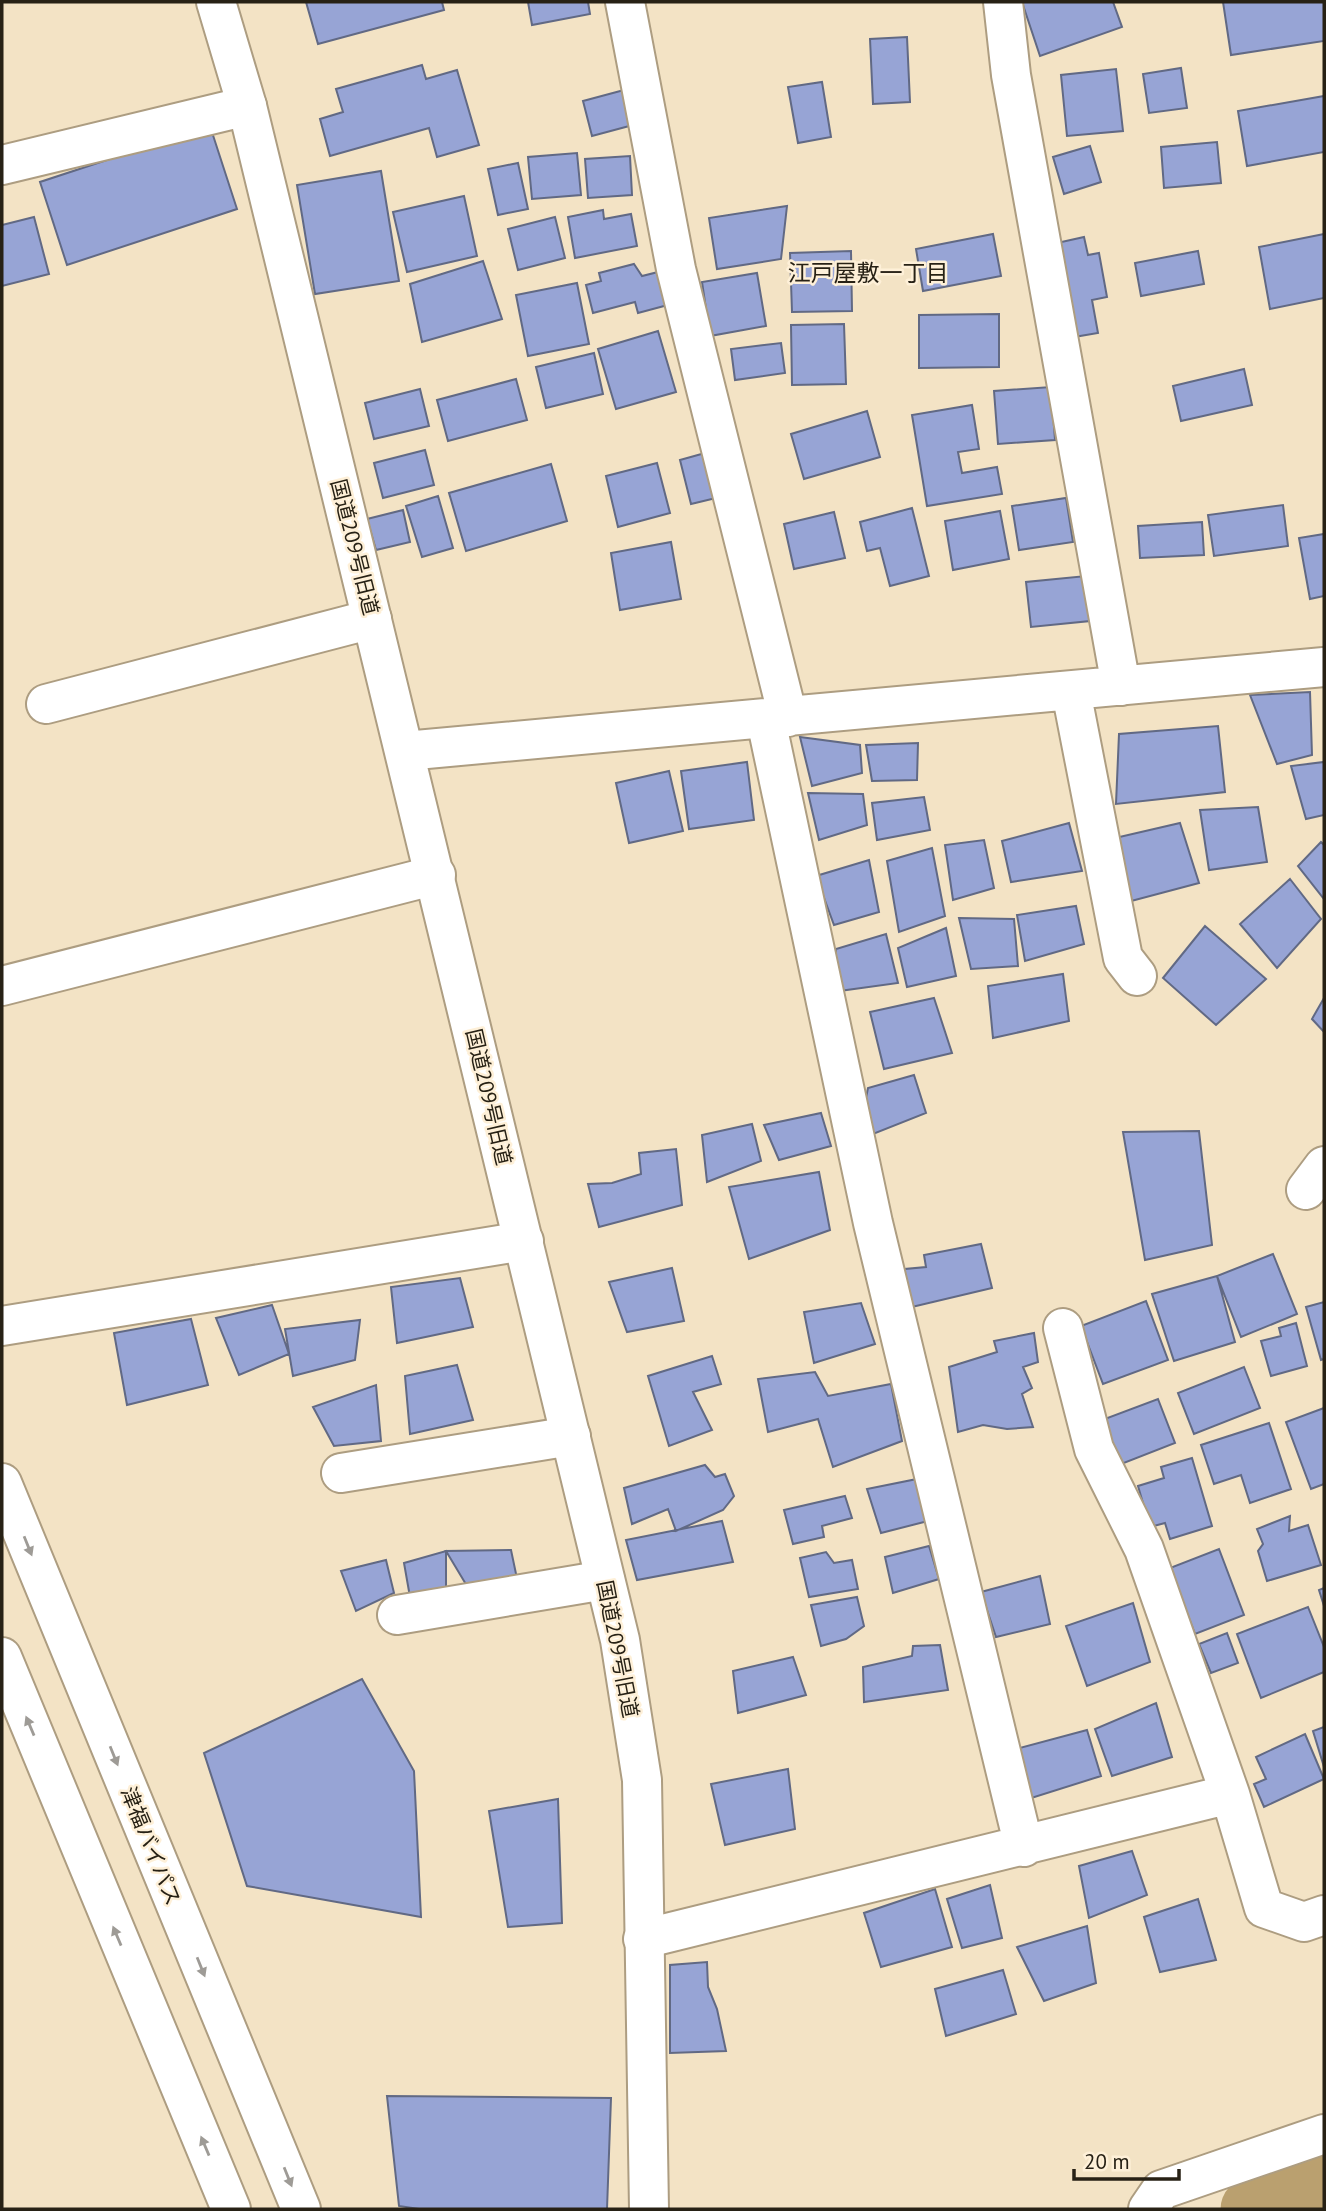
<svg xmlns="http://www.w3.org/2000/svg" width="1326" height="2211" viewBox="0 0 1326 2211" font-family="'PT Sans','Noto Sans JP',sans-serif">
<rect width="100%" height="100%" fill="#f3e3c5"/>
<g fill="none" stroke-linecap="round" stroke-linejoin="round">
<path stroke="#baa06f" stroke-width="63" d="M1252,2209L1324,2177"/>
</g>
<path fill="#97a4d5" stroke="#616984" stroke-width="2" d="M306,2H442L444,10L318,44Z
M528,2H588L590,14L532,25Z
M1022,2H1113L1122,27L1040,56Z
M1223,2H1324V41L1231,55Z
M907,37L910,102L873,104L870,39Z
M422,65L426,79L457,70L479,145L437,157L429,128L330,156L320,119L343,112L336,89Z
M1181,68L1187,108L1149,113L1143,74Z
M1116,69L1123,131L1067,136L1061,75Z
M822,82L831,137L798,143L788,87Z
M624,90L633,125L592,136L583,101Z
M1324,96V152L1247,166L1238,111Z
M210,126L237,209L67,265L40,182Z
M1217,142L1221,183L1164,188L1161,147Z
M1090,146L1101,182L1064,194L1053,157Z
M577,153L581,195L532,199L528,157Z
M630,156L632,195L588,198L585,159Z
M518,163L528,209L498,215L488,169Z
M381,171L399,281L315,294L297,185Z
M464,196L477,256L407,272L393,212Z
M787,206L781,259L717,269L709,218Z
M603,210L604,219L631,214L637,246L575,258L568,217Z
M34,217L49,274L2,286V225Z
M555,217L565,258L518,270L508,229Z
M993,234L1001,276L923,291L916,249Z
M1324,234V298L1270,309L1259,247Z
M1084,237L1088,255L1099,253L1107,297L1092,300L1098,333L1074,337L1057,243Z
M851,251L852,311L792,312L790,253Z
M1198,251L1204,284L1141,296L1135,263Z
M483,261L502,319L422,342L410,284Z
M634,264L642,276L670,269L679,302L638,313L635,302L593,313L586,285L601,281L599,273Z
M757,273L766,326L710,336L702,282Z
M577,283L589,344L528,356L516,295Z
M999,314V367L919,368V315Z
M844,324L846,384L792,385L791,325Z
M658,331L676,392L616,409L598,349Z
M781,343L785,373L735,380L731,349Z
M594,353L603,394L546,408L536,367Z
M1244,369L1252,405L1181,421L1173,386Z
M516,379L527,420L448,441L437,400Z
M1051,387L1055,440L998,444L994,391Z
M420,389L429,426L374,439L365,403Z
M972,405L979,449L958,452L962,473L997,467L1002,494L927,506L912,415Z
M867,411L880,457L804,479L791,434Z
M425,450L434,485L383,498L374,463Z
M705,453L716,498L691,504L680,460Z
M657,463L670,513L618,527L606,476Z
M551,464L567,521L466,551L449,493Z
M438,496L453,548L422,557L406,506Z
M1066,498L1073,542L1019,550L1012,506Z
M1283,505L1288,546L1214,556L1208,515Z
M912,508L929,576L890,586L880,548L867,551L860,522Z
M403,510L410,542L376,550L367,519Z
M1000,511L1009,559L953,570L945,521Z
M834,512L845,558L794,569L784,524Z
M1202,522L1204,555L1140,558L1138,526Z
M1324,534V596L1310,599L1299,538Z
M671,542L681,599L620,610L611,553Z
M1086,576L1090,621L1031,627L1026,582Z
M1310,692L1312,755L1277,764L1250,695Z
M1218,726L1225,792L1116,804L1119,734Z
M800,737L860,745L862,773L812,786Z
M918,743L917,780L872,781L866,745Z
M747,762L754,820L689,829L681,771Z
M1324,762V815L1306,819L1291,766Z
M669,771L683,831L629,843L616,783Z
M808,793L863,794L867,825L819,840Z
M924,797L930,830L877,840L872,803Z
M1258,807L1267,862L1209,870L1200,810Z
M1069,823L1082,871L1011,882L1002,841Z
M1180,823L1199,883L1120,904L1115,838Z
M984,840L994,888L953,900L945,845Z
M1321,842L1324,845V899L1298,866Z
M932,848L945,916L899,932L887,861Z
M869,860L879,912L834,925L816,876Z
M1290,879L1321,919L1277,968L1240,924Z
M1076,906L1084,944L1025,961L1017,915Z
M959,918L1014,919L1018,966L971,969Z
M1205,926L1266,979L1216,1025L1163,978Z
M946,928L956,976L907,987L898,948Z
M886,934L898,983L832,992L836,949Z
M1063,974L1069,1021L993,1038L988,986Z
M934,998L952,1053L884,1069L870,1012Z
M1324,998V1032L1312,1019Z
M914,1075L926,1113L873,1134L864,1108L868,1088Z
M821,1113L831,1146L779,1160L764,1125Z
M752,1124L761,1161L707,1182L702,1135Z
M1199,1131L1212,1245L1145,1260L1123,1132Z
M676,1149L682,1205L599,1227L588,1184L612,1183L641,1174L639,1153Z
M819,1172L830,1230L749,1259L729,1187Z
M981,1244L992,1288L895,1311L894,1270L926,1267L924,1255Z
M1273,1254L1297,1314L1241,1337L1217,1276Z
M672,1268L684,1321L627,1332L609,1282Z
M1217,1276L1235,1342L1174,1361L1152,1294Z
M460,1278L473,1327L397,1343L391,1287Z
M1146,1301L1168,1360L1103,1384L1081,1326Z
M1324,1302V1359L1321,1360L1306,1307Z
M861,1303L875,1344L814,1363L804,1312Z
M272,1305L289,1354L239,1375L216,1318Z
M191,1319L208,1385L127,1405L114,1333Z
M360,1320L355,1360L293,1376L285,1329Z
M1296,1323L1307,1366L1271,1376L1261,1341L1281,1336L1279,1328Z
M1034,1333L1038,1362L1023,1367L1032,1388L1022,1394L1033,1427L1007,1429L983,1425L958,1432L949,1367L997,1352L994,1341Z
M712,1356L721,1384L693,1392L712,1430L669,1446L648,1376Z
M457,1365L473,1420L410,1434L405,1376Z
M1244,1367L1260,1408L1194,1434L1178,1393Z
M815,1372L828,1396L891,1384L902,1441L833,1467L818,1419L768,1432L758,1379Z
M376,1385L381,1441L334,1446L313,1407Z
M1158,1399L1175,1443L1111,1468L1094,1423Z
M1324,1408V1484L1311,1489L1286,1422Z
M1269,1423L1291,1489L1250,1503L1241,1475L1214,1484L1201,1445Z
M1192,1458L1212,1526L1170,1539L1165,1523L1150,1527L1138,1486L1164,1478L1161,1467Z
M705,1465L715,1477L725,1474L734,1496L723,1510L676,1531L668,1509L632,1524L624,1488Z
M917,1479L928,1521L881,1533L867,1489Z
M845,1496L852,1518L822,1526L824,1537L793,1544L784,1510Z
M1290,1516L1289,1531L1308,1525L1321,1565L1267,1581L1258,1551L1263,1544L1257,1529Z
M722,1521L733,1562L637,1580L626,1540Z
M929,1546L939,1579L893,1593L885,1557Z
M1219,1549L1244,1615L1195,1634L1170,1568Z
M511,1550L519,1588L470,1591L446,1551Z
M446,1551V1591L410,1597L404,1563Z
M826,1552L834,1563L852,1560L858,1589L809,1597L800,1558Z
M386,1560L394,1593L356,1611L341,1571Z
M1040,1576L1050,1624L996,1637L981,1592Z
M1324,1588V1606L1319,1590Z
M857,1597L864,1626L846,1639L821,1646L811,1605Z
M1133,1603L1150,1662L1087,1686L1066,1626Z
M1308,1607L1324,1647V1672L1261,1698L1237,1634Z
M1227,1633L1238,1663L1211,1673L1199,1644Z
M940,1645L948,1690L864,1702L863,1667L912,1656L913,1646Z
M793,1657L806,1695L738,1713L733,1671Z
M362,1679L414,1771L421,1917L247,1886L204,1753Z
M1156,1703L1172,1757L1112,1776L1095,1729Z
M1324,1727V1767L1313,1731Z
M1087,1730L1101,1776L1025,1800L1012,1750Z
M1305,1734L1324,1779L1264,1807L1254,1784L1266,1779L1256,1757Z
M788,1769L795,1829L725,1845L711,1784Z
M558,1799L562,1923L508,1927L489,1811Z
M1132,1851L1147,1895L1089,1918L1079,1866Z
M990,1885L1002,1938L962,1948L947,1899Z
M935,1889L952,1947L881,1967L864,1913Z
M1198,1899L1216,1960L1160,1972L1144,1917Z
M1087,1926L1096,1983L1044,2001L1017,1947Z
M707,1962L708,1987L717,2009L726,2051L670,2053V1965Z
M1003,1970L1016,2014L946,2036L935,1989Z
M387,2096L611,2098L607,2209H419L399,2206Z"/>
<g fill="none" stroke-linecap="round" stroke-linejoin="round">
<defs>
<path id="street" d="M625,2L676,269L788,717
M1003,2L1011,75L1121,686
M2,165L247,106
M1071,691L1123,958L1137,976
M46,704L372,619
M766,720L873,1223L1024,1847
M405,751L1324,667
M2,986L436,875
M1306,1190L1324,1166
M2,1326L524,1241
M1063,1328L1094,1449L1144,1549L1230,1794
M341,1473L571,1436
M397,1615L605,1580
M643,1939L1230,1794L1264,1908L1304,1922L1324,1915
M1148,2209L1161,2190L1324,2134"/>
<path id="secondary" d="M216,2L247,106L620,1640L642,1780L649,2209"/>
<path id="highway" d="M2,1483L301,2209
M2,1657L231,2209"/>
</defs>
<use href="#street" stroke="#ad9d81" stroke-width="42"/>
<use href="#secondary" stroke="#ad9d81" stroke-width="42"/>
<use href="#highway" stroke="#ad9d81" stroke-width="42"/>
<use href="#street" stroke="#fff" stroke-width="38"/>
<use href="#secondary" stroke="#fff" stroke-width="38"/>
<use href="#highway" stroke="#fff" stroke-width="38"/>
</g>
<defs><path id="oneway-solid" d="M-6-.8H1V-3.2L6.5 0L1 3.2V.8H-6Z" transform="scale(1.75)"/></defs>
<g fill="#9e9b96">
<use href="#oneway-solid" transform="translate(28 1546) rotate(68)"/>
<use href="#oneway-solid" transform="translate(30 1726) rotate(-113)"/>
<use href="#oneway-solid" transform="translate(114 1756) rotate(68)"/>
<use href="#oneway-solid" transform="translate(117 1936) rotate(-113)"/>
<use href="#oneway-solid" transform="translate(201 1967) rotate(68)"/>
<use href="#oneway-solid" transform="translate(205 2146) rotate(-113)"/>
<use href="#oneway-solid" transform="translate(288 2177) rotate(68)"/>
</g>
<g text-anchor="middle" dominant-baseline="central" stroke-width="5" stroke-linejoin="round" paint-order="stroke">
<g font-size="21" fill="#272115" stroke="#fef0d8">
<text transform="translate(355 547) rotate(76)">国道209号旧道</text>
<text transform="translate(489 1097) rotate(77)">国道209号旧道</text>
<text transform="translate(618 1649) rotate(79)">国道209号旧道</text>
<text transform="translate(151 1846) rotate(68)">津福バイパス</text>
</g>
<g font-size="23" fill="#272115" stroke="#fef0d8">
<text x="868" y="272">江戸屋敷一丁目</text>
</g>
</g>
<rect width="1326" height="2211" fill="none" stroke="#272115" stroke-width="7"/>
<path d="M1074 2169v10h105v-10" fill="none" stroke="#272115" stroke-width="3.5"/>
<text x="1084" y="2169" font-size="21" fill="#272115" stroke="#fef0d8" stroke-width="5" paint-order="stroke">20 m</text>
</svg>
